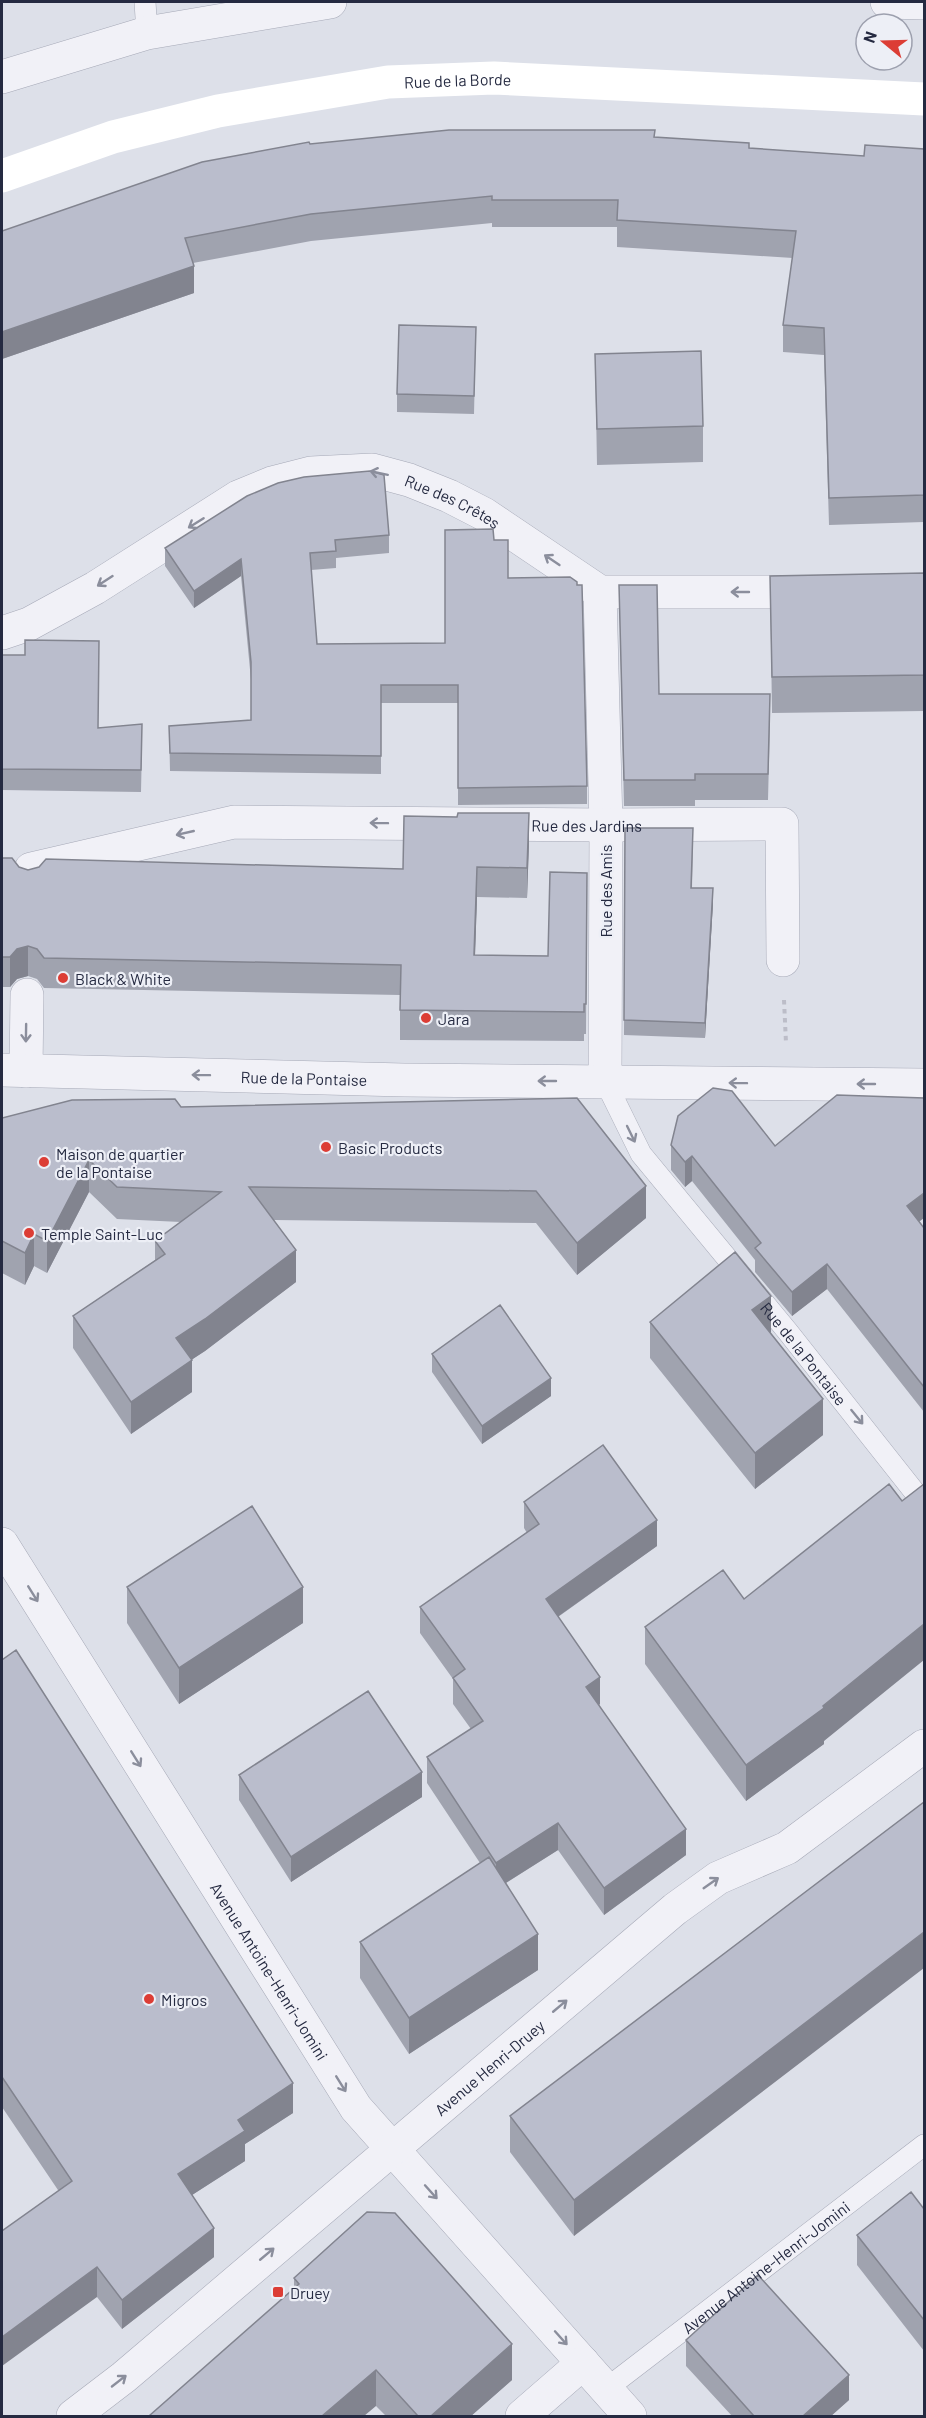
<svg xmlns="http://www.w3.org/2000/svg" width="926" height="2418" viewBox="0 0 926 2418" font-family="Barlow,sans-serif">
<rect width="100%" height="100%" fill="#dde0e9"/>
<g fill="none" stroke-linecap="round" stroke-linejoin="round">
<defs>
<g id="service">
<path d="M145,2L147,33"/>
<path id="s1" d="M605,1081L641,1154L788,1332L924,1504"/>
<path id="s2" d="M606,2389L924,2145"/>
</g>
<g id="minor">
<path d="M887,2L924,3"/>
<path d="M2,77L147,33L330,2"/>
<path d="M600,592L606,825L605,1081"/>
<path id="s3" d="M2,633L29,624L95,588L238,497L272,483L311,473L372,470L409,480L449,496L484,514L600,592H814"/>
<path id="s4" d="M31,869L234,822L606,825L782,824L783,960"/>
<path d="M26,1071L27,995"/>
<path id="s5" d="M2,1544L356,2108L630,2416"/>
<path d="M522,2416L583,2363"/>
</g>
<g id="tertiary">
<path id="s6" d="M2,1070L404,1080L924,1085"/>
<path id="s7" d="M73,2416L124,2377L675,1909L718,1878L787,1848L924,1746"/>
</g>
</defs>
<use href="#service" stroke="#a6a9b7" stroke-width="22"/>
<use href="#minor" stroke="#a6a9b7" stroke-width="34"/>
<use href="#tertiary" stroke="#a6a9b7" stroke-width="34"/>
<path stroke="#bcbdc8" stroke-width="4" stroke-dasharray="4.5 4.5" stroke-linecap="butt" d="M784,1000L786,1043"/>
<use href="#service" stroke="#f1f1f7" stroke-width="21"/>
<use href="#minor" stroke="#f1f1f7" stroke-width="33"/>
<use href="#tertiary" stroke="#f1f1f7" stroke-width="33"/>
<path stroke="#fff" stroke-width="33" id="s8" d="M2,176L113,137L218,111L388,82L494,78L924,99"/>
</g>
<path fill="#a0a3af" d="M655,137L749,148L864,156L924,149V522L829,525L824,355L783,352V325L793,258L617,247V227H492V223L311,241L193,263L194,293L2,359L310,144Z
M476,327L474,414L397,412V394Z
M595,354L703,426V462L597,465Z
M389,535V553L336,558V568L311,570L317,644L445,643L494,540L587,786V804L458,805V703H381V774L170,771L169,726L251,720V680L241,576L194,608L165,566V548Z
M924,573V711L772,713L770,576Z
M619,585L659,694L770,720L768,800H695V806H624Z
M2,664L98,727L142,746L141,792L2,790Z
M625,828L693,843L692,888L713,903L705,1038L624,1035Z
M529,843L527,898L477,897L475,955L548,956L587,873L586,1034H584V1041L400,1040V995L44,988L37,979L28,976L17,979L10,987H2V858L19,867L28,870L403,869Z
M577,1098L646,1218L577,1275L536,1223L274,1220L296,1282L205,1351L191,1360L192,1392L131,1434L73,1348V1316L155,1260V1241L181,1222L117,1219L89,1192L47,1273L34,1266L25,1285L2,1273V1118L181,1107Z
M671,1145L775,1146L920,1222L924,1228V1412L827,1289L792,1316L755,1272V1260L692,1181L685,1187L671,1170Z
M650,1322L771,1332L770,1333L823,1435L755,1489L650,1358Z
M432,1354L551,1396L482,1444L432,1372Z
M902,1501L824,1741V1744L746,1801L645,1664V1627L744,1599Z
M524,1502L657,1546L558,1617L600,1704L599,1705L686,1855L604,1915L558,1850L506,1883L538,1970L409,2054L360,1978V1942L480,1863L427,1783V1757L471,1729L453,1704V1679L420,1633V1607L527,1533L524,1528Z
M127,1587L303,1623L179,1704L127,1623Z
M2,1660L293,2113L245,2144V2161L192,2195L214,2257L122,2329L97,2297L58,2190L2,2107Z
M239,1775L422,1797L291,1882L239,1800Z
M924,1802L574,2236L510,2152V2116Z
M924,2209V2351L857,2265V2235Z
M294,2278L512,2380L471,2416H386L376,2406L294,2289Z
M686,2340L849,2400L831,2416H732L686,2366Z"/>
<path fill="#82848f" d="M194,266V293L2,359V332Z
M241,559V576L194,608V591Z
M529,813V843L527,898V868Z
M477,867V897L474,985V955Z
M713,888V903L705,1038V1023Z
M28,946V976L17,979L10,987V957L17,949Z
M692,1156V1181L685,1187V1162Z
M89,1160V1192L47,1273V1241Z
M646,1186V1218L577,1275V1243Z
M924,1193V1218L907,1231V1206Z
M34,1234V1266L25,1285V1253Z
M296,1250V1282L205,1351L176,1370V1338Z
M827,1264V1289L792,1316V1292Z
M771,1296V1332L752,1346V1310Z
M192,1360V1392L131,1434V1402Z
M551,1378V1396L482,1444V1426Z
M823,1399V1435L755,1489V1453Z
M657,1520V1546L546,1625V1599Z
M303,1587V1623L179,1704V1668Z
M924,1624V1660L824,1741V1744L746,1801V1765L823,1706Z
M600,1677V1704L586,1714V1687Z
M422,1772V1797L291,1882V1857Z
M558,1823V1850L496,1889V1863Z
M686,1829V1855L604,1915V1888Z
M924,1932V1968L574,2236V2200Z
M538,1934V1970L409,2054V2018Z
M293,2083V2113L245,2144V2161L178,2204V2174L238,2120Z
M214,2228V2257L122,2329V2300Z
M97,2267V2297L2,2366V2337Z
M512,2344V2380L471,2416H431Z
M376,2370V2406L364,2416H322Z
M849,2375V2400L831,2416H803Z"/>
<path fill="#babdcc" stroke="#82848f" stroke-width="1.5" d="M449,130H655L654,137L749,143V148L864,156L865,145L924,149V495L829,498L824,328L783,325L796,231L617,220L618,200H492V196L311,214L185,238L194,266L2,332V231L202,162L309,142L310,144Z
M399,325L476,327L474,396L397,394Z
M701,351L703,426L597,429L595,354Z
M370,471L384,475L389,535L335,540L336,551L310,553L317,644L445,643V530L493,529L494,540H508V578L570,577L577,582V585H582L587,786L458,788V685H381V756L170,753L169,726L251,720V662L241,559L194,591L165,548L247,496L278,483L304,477Z
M924,573V675L772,677L770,576Z
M619,585H657L659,694H770L768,774H695V780H624Z
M25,640L99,641L98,728L142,724L141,770L2,769V655H25Z
M458,813H529L527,868L477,867L474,955L548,956L550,872L587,873L586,1004H584V1012L400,1010L401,965L44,958L37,949L28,946L17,949L10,957H2V858H12L19,867L28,870L39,867L46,859L403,869L404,816L457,817Z
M625,828H693L691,888H713L705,1023L624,1020Z
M713,1088L732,1091L775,1146L837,1095L924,1098V1193L907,1206L924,1228V1387L827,1264L792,1292L755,1248L761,1243L692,1156L685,1162L671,1145L678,1116Z
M577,1098L646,1186L577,1243L536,1191L249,1187L296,1250L205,1319L176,1338L192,1360L131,1402L73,1316L165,1254L155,1241L221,1192L117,1187L89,1160L47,1241L34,1234L25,1253L2,1241V1118L72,1100L175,1099L181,1107Z
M735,1252L771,1296L752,1310L823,1399L755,1453L650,1322Z
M500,1305L551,1378L482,1426L432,1354Z
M603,1445L657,1520L546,1599L600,1677L586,1687L686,1829L604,1888L558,1823L496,1863L427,1757L483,1721L453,1678L465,1669L420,1607L539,1524L524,1502Z
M889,1484L902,1501L924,1484V1624L823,1706L824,1708L746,1765L645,1627L723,1570L744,1599Z
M252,1506L303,1587L179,1668L127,1587Z
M16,1650L293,2083L238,2120L245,2131L178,2174L214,2228L122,2300L97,2267L2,2337V2231L72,2181L2,2077V1660Z
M368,1691L422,1772L291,1857L239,1775Z
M924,1802V1932L574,2200L510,2116Z
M489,1857L538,1934L409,2018L360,1942Z
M911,2192L924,2209V2320L857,2235Z
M367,2212L395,2213L512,2344L431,2416H418L376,2370L322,2416H149L299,2284L294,2278Z
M758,2275L849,2375L803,2416H754L686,2340Z"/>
<defs><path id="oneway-shaft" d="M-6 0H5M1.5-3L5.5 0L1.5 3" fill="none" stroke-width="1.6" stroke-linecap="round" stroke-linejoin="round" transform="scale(1.5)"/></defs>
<g stroke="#8b8e9c">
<use href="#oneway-shaft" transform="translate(379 473) rotate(-168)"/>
<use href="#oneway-shaft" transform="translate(196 523) rotate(148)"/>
<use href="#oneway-shaft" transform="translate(552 560) rotate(-146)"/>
<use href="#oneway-shaft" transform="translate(105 581) rotate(147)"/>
<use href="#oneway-shaft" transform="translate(740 592) rotate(180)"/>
<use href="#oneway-shaft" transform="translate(379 823) rotate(-179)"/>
<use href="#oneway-shaft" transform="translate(185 833) rotate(167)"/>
<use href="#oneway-shaft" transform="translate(26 1033) rotate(91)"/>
<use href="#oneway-shaft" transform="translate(201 1075) rotate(-179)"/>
<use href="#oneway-shaft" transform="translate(547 1081) rotate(-180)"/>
<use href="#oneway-shaft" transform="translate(738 1083) rotate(-179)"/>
<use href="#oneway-shaft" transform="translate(866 1084) rotate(-180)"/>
<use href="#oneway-shaft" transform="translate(631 1134) rotate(64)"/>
<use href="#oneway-shaft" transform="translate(857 1417) rotate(51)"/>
<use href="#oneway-shaft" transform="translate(33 1594) rotate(58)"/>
<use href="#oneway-shaft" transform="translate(136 1759) rotate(58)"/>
<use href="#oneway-shaft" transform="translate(711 1883) rotate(-35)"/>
<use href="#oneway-shaft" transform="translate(560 2006) rotate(-40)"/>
<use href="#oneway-shaft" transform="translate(341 2084) rotate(58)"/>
<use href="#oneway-shaft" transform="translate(431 2192) rotate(48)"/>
<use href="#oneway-shaft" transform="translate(267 2254) rotate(-40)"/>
<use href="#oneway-shaft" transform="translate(561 2338) rotate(48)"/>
<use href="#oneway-shaft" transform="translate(119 2381) rotate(-38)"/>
</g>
<g fill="#dc3d35" stroke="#edeff6" stroke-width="2">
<circle cx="63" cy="978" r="6"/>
<circle cx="426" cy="1018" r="6"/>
<circle cx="326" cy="1147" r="6"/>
<circle cx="44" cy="1162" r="6"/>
<circle cx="29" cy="1233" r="6"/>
<circle cx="149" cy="1999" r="6"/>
<rect x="272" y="2286" width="12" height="12" rx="3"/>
</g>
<g text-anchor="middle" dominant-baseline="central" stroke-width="4.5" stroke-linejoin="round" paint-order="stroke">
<g font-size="16" fill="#252a41" stroke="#edeff6">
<text stroke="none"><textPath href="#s8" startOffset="468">Rue de la Borde</textPath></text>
<text stroke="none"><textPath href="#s3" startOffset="498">Rue des Crêtes</textPath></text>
<text stroke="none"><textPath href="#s4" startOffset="561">Rue des Jardins</textPath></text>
<text transform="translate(605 891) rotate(-90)">Rue des Amis</text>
<text stroke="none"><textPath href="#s6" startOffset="302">Rue de la Pontaise</textPath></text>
<text stroke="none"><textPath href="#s1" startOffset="339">Rue de la Pontaise</textPath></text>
<text stroke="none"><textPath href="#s5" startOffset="504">Avenue Antoine-Henri-Jomini</textPath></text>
<text stroke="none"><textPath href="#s7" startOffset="543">Avenue Henri-Druey</textPath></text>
<text stroke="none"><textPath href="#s2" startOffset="201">Avenue Antoine-Henri-Jomini</textPath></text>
</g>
<g font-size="16" fill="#252a41" stroke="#edeff6" text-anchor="start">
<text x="75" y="978">Black &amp; White</text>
<text x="438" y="1018">Jara</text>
<text x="338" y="1147">Basic Products</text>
<text x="56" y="1153">Maison de quartier<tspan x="56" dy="18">de la Pontaise</tspan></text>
<text x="41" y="1233">Temple Saint-Luc</text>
<text x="161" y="1999">Migros</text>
<text x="290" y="2292">Druey</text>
</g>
</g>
<rect width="926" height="2418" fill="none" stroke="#252a41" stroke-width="6"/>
<g transform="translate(884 42) rotate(289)"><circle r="28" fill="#edeff6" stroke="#9da0ae" stroke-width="1.5"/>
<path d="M0-4.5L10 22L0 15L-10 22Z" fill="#dc3d35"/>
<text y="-9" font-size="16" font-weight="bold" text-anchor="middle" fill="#252a41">N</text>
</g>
</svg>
